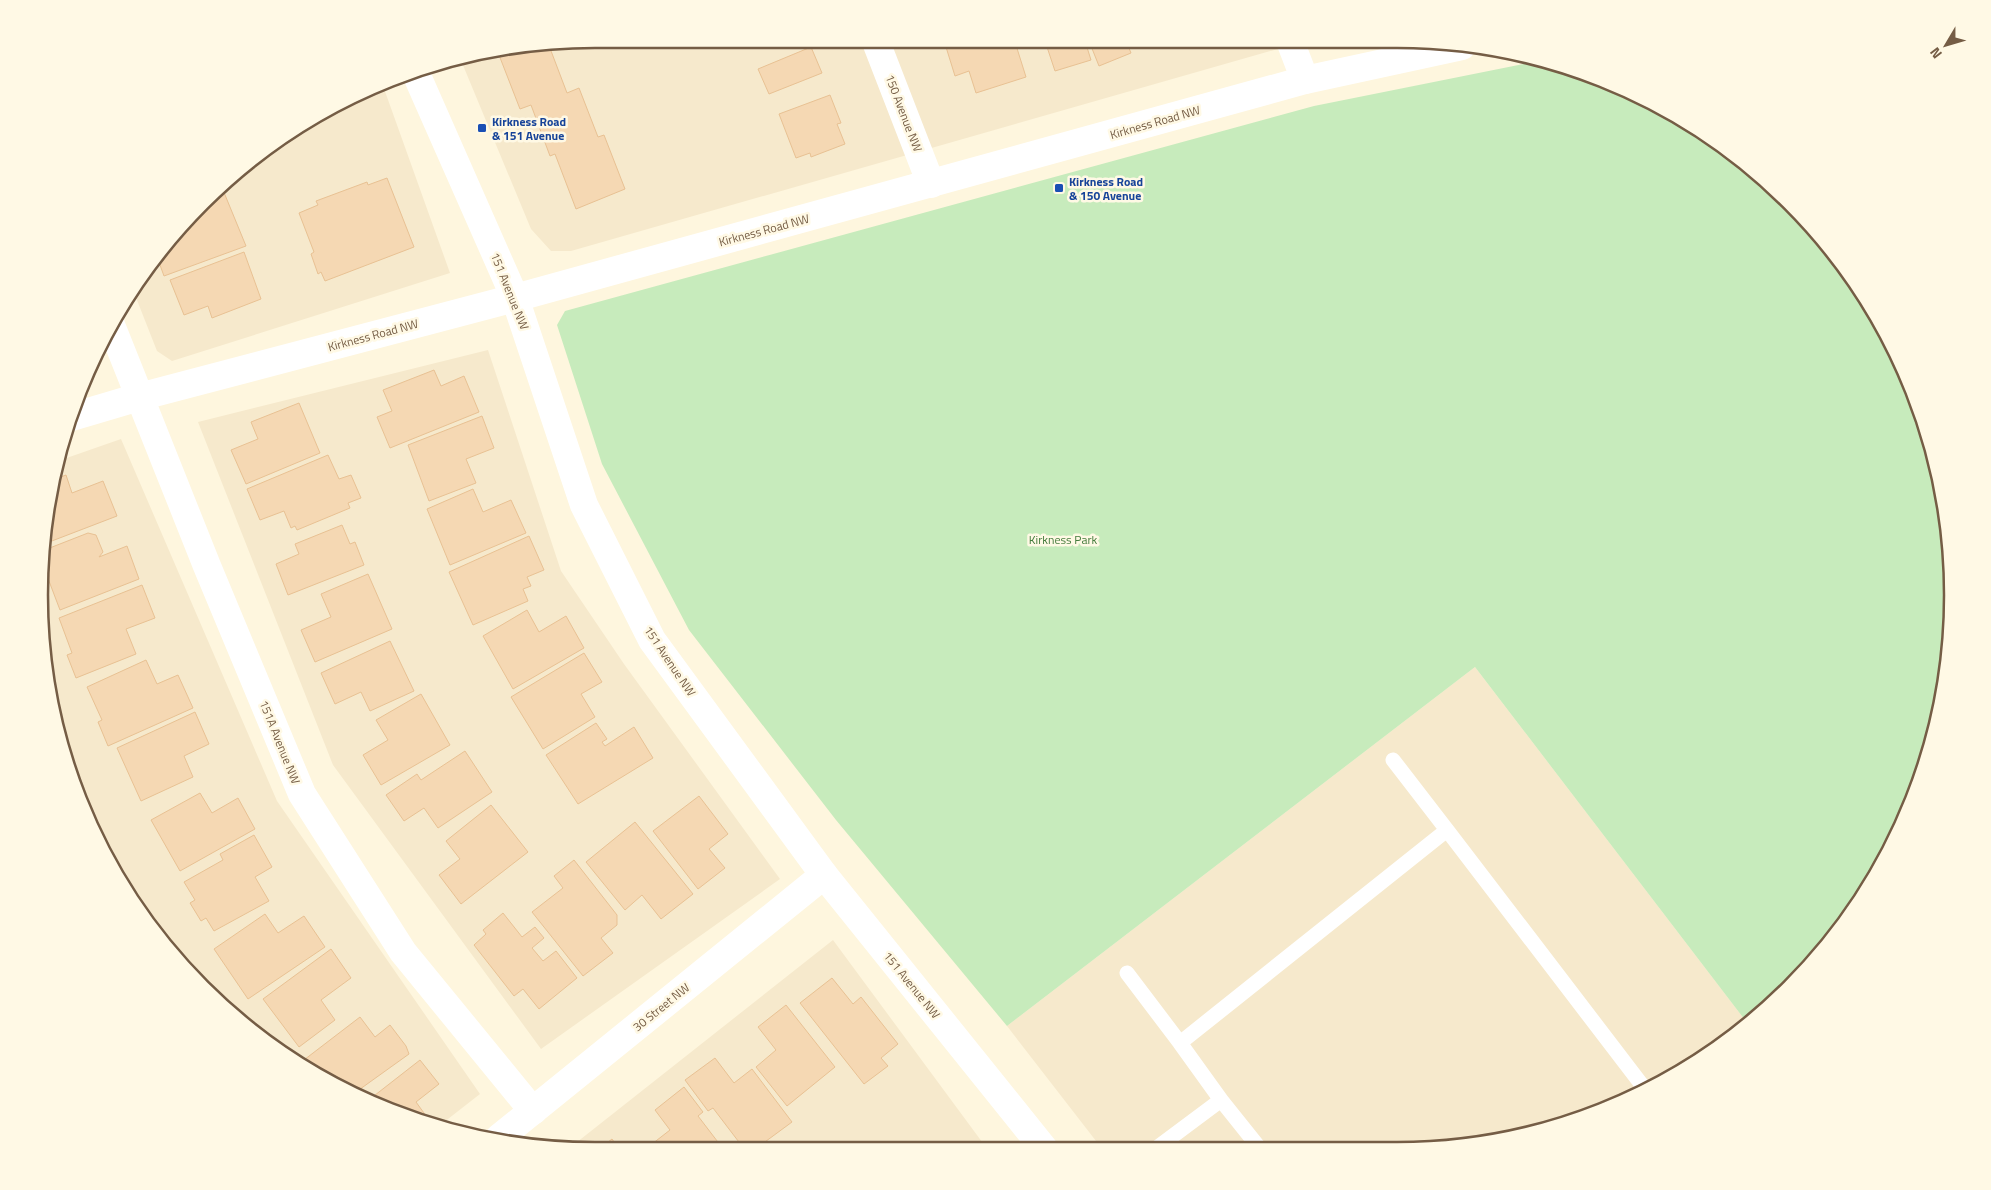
<svg xmlns="http://www.w3.org/2000/svg" width="1991" height="1190" viewBox="0 0 1991 1190" font-family="'Titillium Web',sans-serif">
<rect width="100%" height="100%" fill="#fef6de"/>
<path fill="#f6e9cc" d="M1309,40L571,251H551L531,229L460,58L522,44Z
M382,83L450,273L172,361L157,351L133,290L154,257L257,154L349,96Z
M488,350L561,571L624,664L780,879L541,1049L333,765L198,422Z
M121,439L277,801L480,1094L439,1126L416,1122L286,1057L202,989L154,933L113,873L68,774L49,703L39,595L44,522L58,461Z
M1475,667L1748,1024L1674,1077L1540,1132L1433,1150H1103L1007,1026Z
M833,940L988,1150H567Z"/>
<path fill="#c7ebbc" d="M1538,61L1575,68L1705,133L1790,202L1859,286L1910,382L1942,487L1952,595L1942,704L1910,808L1858,904L1763,1013L1748,1024L1475,667L1007,1026L836,820L689,630L602,464L557,325L565,311L1314,106Z"/>
<path fill="#f5d8b3" stroke="#e8c193" d="M1045,41H1085L1091,60L1055,71Z
M1089,41H1126L1131,53L1099,66Z
M1174,41H1192L1176,47Z
M963,42H1015L1026,77L976,93L969,71L955,76L946,47Z
M548,43L567,93L579,88L598,137L604,135L625,189L576,209L555,154L550,156L531,105L520,109L499,55L527,44Z
M749,43H765L751,48Z
M811,47L822,73L769,94L758,69Z
M830,95L841,123L837,124L845,144L811,157L810,153L796,158L779,114Z
M387,178L414,247L325,281L321,272L318,274L311,254L314,252L299,213L318,205L316,201L367,182L368,185Z
M223,190L246,246L164,276L156,254L219,192Z
M244,252L261,299L212,318L208,306L184,315L170,280Z
M434,370L441,386L464,376L479,412L390,448L377,417L392,411L383,390Z
M299,403L320,453L246,484L231,450L258,439L251,422Z
M482,416L494,448L466,459L476,483L429,501L408,445Z
M328,455L339,479L351,475L361,498L348,503L350,508L297,530L295,526L291,528L284,511L260,520L247,489Z
M66,475L72,493L103,481L117,516L44,544L42,540L44,522L53,480Z
M473,489L483,512L511,500L526,533L450,565L427,509Z
M342,525L350,544L355,542L364,565L288,595L276,564L299,554L295,544Z
M88,533L96,535L103,552L99,557L127,546L139,579L60,610L41,560L42,551Z
M529,536L544,570L527,577L531,586L523,589L528,601L473,625L449,572Z
M368,574L392,629L315,662L301,630L331,617L321,594Z
M142,585L155,618L126,629L136,654L76,678L67,655L72,653L59,618Z
M527,610L539,632L566,616L584,648L513,689L483,636Z
M390,641L414,691L370,711L361,692L335,704L321,673Z
M584,653L602,682L581,694L595,717L543,749L511,697Z
M146,660L157,684L178,675L193,708L108,746L98,722L102,720L87,687Z
M421,694L450,745L381,785L363,755L388,740L376,720Z
M195,712L209,744L184,756L193,777L141,801L117,748Z
M596,723L607,739L602,742L605,746L634,727L653,758L578,804L546,755Z
M465,751L492,792L438,828L424,808L404,821L386,795L417,774L421,780Z
M200,793L212,813L238,798L255,829L180,871L151,820Z
M699,796L728,834L709,849L725,868L698,889L653,831Z
M491,805L528,852L461,904L439,875L460,859L446,841Z
M635,822L693,894L661,919L642,895L625,910L586,862Z
M254,835L272,867L255,877L269,901L214,931L206,918L201,921L190,903L195,900L184,882L223,860L220,854Z
M574,860L617,915V925L601,938L613,953L583,976L532,912L563,888L554,876Z
M503,913L522,937L535,927L544,938L532,948L543,961L556,951L577,978L539,1009L523,989L514,996L474,945L486,934L483,930Z
M265,914L278,933L304,916L325,947L248,999L214,949Z
M331,949L351,978L321,1000L335,1020L299,1047L263,999Z
M832,978L853,1004L861,997L898,1044L881,1058L888,1066L864,1084L800,1003Z
M786,1005L835,1067L787,1106L756,1067L776,1050L758,1027Z
M360,1017L375,1037L390,1025L406,1046L409,1054L356,1092L302,1065L300,1063Z
M715,1058L734,1083L752,1069L792,1122L754,1150H745L713,1108L708,1111L685,1080Z
M420,1060L439,1084L416,1102L429,1120L428,1124L416,1122L370,1099Z
M684,1087L703,1112L698,1116L724,1150H657L652,1144L670,1130L655,1110Z
M612,1139L620,1150H598Z"/>
<g fill="none" stroke-linecap="round" stroke-linejoin="round">
<path stroke="#fff" stroke-width="15" d="M1393,760L1447,830
M1127,973L1180,1043L1447,830L1645,1089
M1180,1043L1221,1100
M1154,1150L1221,1100L1261,1150"/>
<path stroke="#fff" stroke-width="28" d="M1290,41L1305,80
M876,42L931,184
M111,325L207,566L302,794L403,952L533,1111
M68,418L139,397L515,298
M824,875L1045,1150"/>
<path stroke="#fff" stroke-width="28" d="M414,69L515,298L584,505L652,640L824,875L499,1138
M515,298L1305,80L1462,46"/>
</g>
<g fill="#1a4fb4" stroke="#fff9e5" stroke-width="2">
<rect x="477" y="123" width="10" height="10" rx="2.5"/>
<rect x="1054" y="183" width="10" height="10" rx="2.5"/>
</g>
<g text-anchor="middle" dominant-baseline="central" stroke-width="5" stroke-linejoin="round" paint-order="stroke">
<g font-size="12" fill="#755d45" stroke="#fff9e5">
<text transform="translate(904 113) rotate(69)">150 Avenue NW</text>
<text transform="translate(1155 122) rotate(-16)">Kirkness Road NW</text>
<text transform="translate(764 230) rotate(-15)">Kirkness Road NW</text>
<text transform="translate(510 291) rotate(68)">151 Avenue NW</text>
<text transform="translate(373 335) rotate(-15)">Kirkness Road NW</text>
<text transform="translate(670 661) rotate(56)">151 Avenue NW</text>
<text transform="translate(280 742) rotate(68)">151A Avenue NW</text>
<text transform="translate(912 985) rotate(51)">151 Avenue NW</text>
<text transform="translate(661 1007) rotate(-39)">30 Street NW</text>
</g>
<g font-size="12" font-weight="bold" fill="#164399" stroke="#fff9e5" text-anchor="start">
<text x="492" y="121">Kirkness Road<tspan x="492" dy="14">&amp; 151 Avenue</tspan></text>
<text x="1069" y="181">Kirkness Road<tspan x="1069" dy="14">&amp; 150 Avenue</tspan></text>
</g>
<g font-size="12" fill="#447b3c" stroke="#fff9e5">
<text x="1063" y="539">Kirkness Park</text>
</g>
</g>
<path d="M0 0H1991V1190H0ZM595 48H1397A547 547 0 0 1 1944 595V595A547 547 0 0 1 1397 1142H595A547 547 0 0 1 48 595V595A547 547 0 0 1 595 48Z" fill="#fff9e5" fill-rule="evenodd"/>
<path fill="none" stroke="#755d45" stroke-width="2.5" d="M595 48H1397A547 547 0 0 1 1944 595V595A547 547 0 0 1 1397 1142H595A547 547 0 0 1 48 595V595A547 547 0 0 1 595 48Z"/>
<g transform="translate(1946 45) rotate(232)" stroke="#fff9e5" stroke-width="4" paint-order="stroke">
<path d="M0-4L9 19L0 12L-9 19Z" fill="#755d45"/>
<text y="-8" font-size="14" font-weight="bold" text-anchor="middle" fill="#755d45">N</text>
</g>
</svg>
